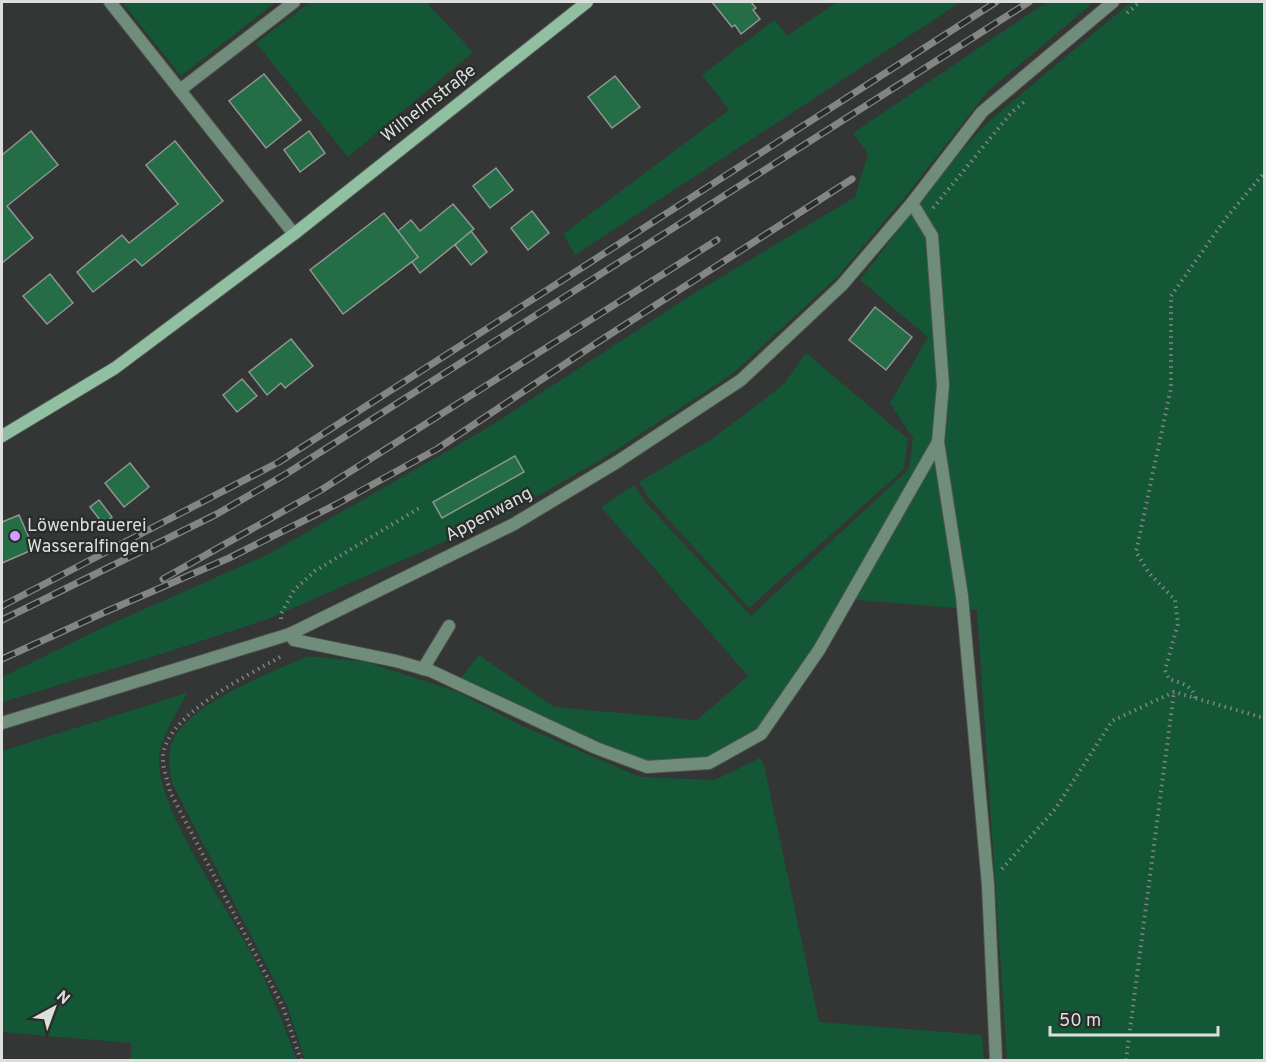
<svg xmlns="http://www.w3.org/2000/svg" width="1266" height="1062" viewBox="0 0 1266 1062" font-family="Overpass,sans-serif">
<rect width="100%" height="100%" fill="#333634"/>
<path fill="#145736" d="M122,2H276L181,76Z
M310,2H426L473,52L348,157L256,43Z
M837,2H961L575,255L563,234L729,110L702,75L775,20L787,36Z
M1047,2H1094L988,91L904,198L838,276L731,375L602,459L503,516L268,619L155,656L2,702V677L104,627L267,555L489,427L696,292L855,197L868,154L853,133Z
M1131,2H1264V1060H1007L977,610L848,599L761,734L709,763L647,767L457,683L479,655L554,707L697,720L748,676L601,507L634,485L645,502L751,616L909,469L913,438L890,403L928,337L860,280L950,163L988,122Z
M806,353L908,439L904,469L749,608L649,498L639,482L712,439L784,384Z
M308,656L366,662L458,692L520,725L640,777L715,780L760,758L764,765L819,1022L982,1035L984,1060H305L287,1005L173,785C169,769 166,751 175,736C198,700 270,673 308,656Z
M187,693C177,714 160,737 159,760C157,808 229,911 253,956C270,990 284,1025 297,1060H131V1043L2,1032V751Z"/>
<path fill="#246d47" stroke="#919592" stroke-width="1.5" d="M712,2H751L756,8L753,10L760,19L741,34L735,25L732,27Z
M264,74L301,120L266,148L229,101Z
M615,76L640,107L612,128L588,97Z
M31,131L58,165L7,206L33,238L2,263V155Z
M309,131L325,153L300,172L284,150Z
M175,141L223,201L142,266L135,259L93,292L77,272L122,235L129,243L178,204L146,165Z
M496,168L513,190L490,208L473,186Z
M453,204L474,229L420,273L412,262L418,257L398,231L411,220L420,231Z
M532,211L549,233L528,250L511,228Z
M384,213L418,257L343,314L310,270Z
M471,231L487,252L471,265L455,245Z
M50,274L73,303L47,324L23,296Z
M875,307L912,337L886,370L849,340Z
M291,339L313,366L285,388L281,383L267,395L249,372Z
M242,379L257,396L237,412L223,395Z
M515,456L524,472L442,518L433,502Z
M130,463L149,487L124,507L105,483Z
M99,500L112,517L103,524L90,507Z
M19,515L34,549L2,563V522Z"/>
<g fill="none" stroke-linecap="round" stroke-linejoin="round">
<defs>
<path id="service" d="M180,90L294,2
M290,634L294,640L396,661L431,671L596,748L647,767L709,763L761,734L819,650L938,442
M423,669L449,626"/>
<path id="minor" d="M110,2L294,234
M912,203L932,236L943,385L938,442L962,596L988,885L996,1060"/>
<path id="tertiary" d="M2,723L290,634L514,524L617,462L741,380L842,285L912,203L982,112L1113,2"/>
<path id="secondary" d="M2,436L115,368L294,234L587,2"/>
</defs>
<use href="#service" stroke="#525452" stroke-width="14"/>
<use href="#minor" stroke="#525452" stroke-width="14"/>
<use href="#tertiary" stroke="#525452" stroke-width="14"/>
<use href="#secondary" stroke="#525452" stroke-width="14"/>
<path stroke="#818482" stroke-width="4" stroke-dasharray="1.5 4.5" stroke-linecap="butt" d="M1127,13L1140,2
M933,208L1011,113L1024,102
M281,619V614L294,590L315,571L421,507
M280,657C247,676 166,715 163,756C162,767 168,781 170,792L283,1007L301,1060
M1195,698C1193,685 1180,683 1169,679L1165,670L1178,624L1175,600L1149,573L1136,552L1171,388V296L1226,218L1264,173
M1002,869L1056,808L1112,721L1174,692L1264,718
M1126,1060L1174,692"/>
<use href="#service" stroke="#708d7b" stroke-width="12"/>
<use href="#minor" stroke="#708d7b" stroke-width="12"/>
<use href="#tertiary" stroke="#708d7b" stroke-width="12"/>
<use href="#secondary" stroke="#91bfa2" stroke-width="12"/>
<defs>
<path id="rail" d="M163,579L321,490L717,240
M2,606L279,462L996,2
M2,620L217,514L286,474L1029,2
M2,659L105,612L229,558L337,504L437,449L595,344L852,179"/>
</defs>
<use href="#rail" stroke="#848684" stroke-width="7"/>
<use href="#rail" stroke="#292c2a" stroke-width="4.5" stroke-dasharray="14" stroke-linecap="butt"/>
</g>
<circle fill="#cf9dff" stroke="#292c2a" stroke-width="2" cx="15" cy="536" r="6"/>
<g text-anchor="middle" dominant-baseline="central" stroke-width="4.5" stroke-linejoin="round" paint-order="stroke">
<g font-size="18" fill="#dddfdd" stroke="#292c2a">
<text transform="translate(429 104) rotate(-38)">Wilhelmstraße</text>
<text transform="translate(489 515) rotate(-28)">Appenwang</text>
</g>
<g font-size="18" fill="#dddfdd" stroke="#292c2a" text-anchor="start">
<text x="27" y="526">Löwenbrauerei<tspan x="27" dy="21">Wasseralfingen</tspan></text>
</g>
</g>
<rect width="1266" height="1062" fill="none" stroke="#dddfdd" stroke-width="6"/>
<g transform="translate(54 1008) rotate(41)" stroke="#292c2a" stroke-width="4.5" paint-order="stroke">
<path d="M0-4.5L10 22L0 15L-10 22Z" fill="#dddfdd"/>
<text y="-9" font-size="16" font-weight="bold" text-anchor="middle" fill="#dddfdd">N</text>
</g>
<path d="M1050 1026v9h168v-9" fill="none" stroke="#dddfdd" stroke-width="3"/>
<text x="1059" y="1026" font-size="18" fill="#dddfdd" stroke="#292c2a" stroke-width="4.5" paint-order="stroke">50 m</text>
</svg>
